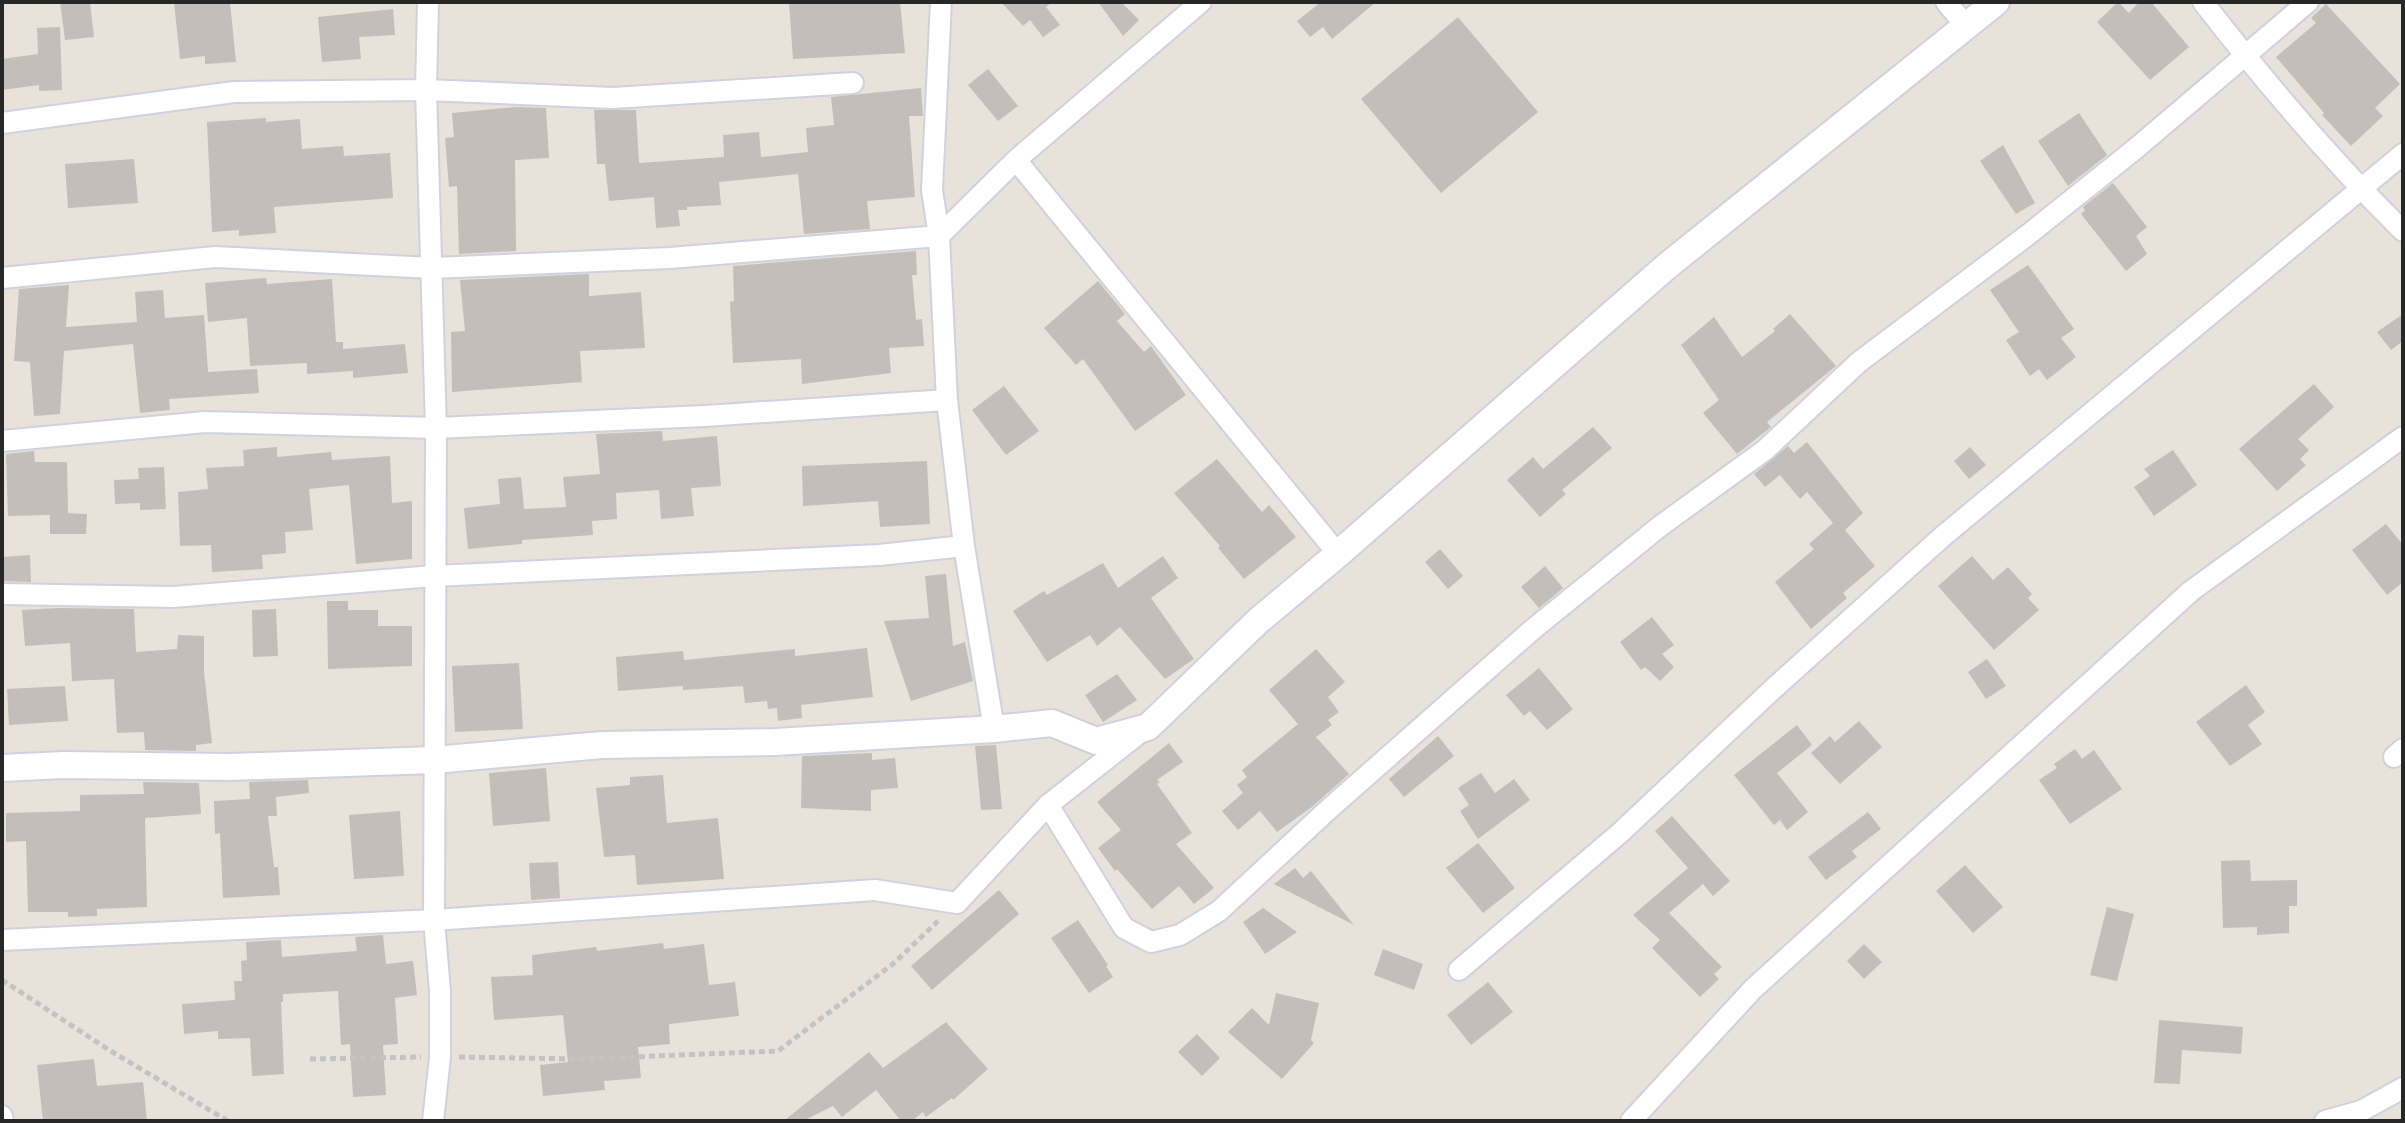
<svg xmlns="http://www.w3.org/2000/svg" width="2405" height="1123" viewBox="0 0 2405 1123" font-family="Signika,sans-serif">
<rect width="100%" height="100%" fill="#e8e2da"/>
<path fill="#c3beb9" d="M60,2H90L94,37L65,40Z
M174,2H230L236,62L205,64V56L180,59Z
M789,2H900L905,53L793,59Z
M1001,2H1052L1046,7L1060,25L1043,37L1030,20L1023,26Z
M1098,2H1121L1139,20L1123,36Z
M1321,2H1376L1332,39L1323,27L1310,37L1297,21Z
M2118,2L2129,13L2139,2H2151L2189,47L2150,80L2097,22Z
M2326,4L2400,84L2375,108L2383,116L2351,146L2322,115L2324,113L2276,57L2316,23L2311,18Z
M393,9L395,35L359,37L361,59L322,62L318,17Z
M1458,17L1538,112L1441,193L1361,99Z
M60,27L62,90L39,91V85L2,90V59L38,54L37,28Z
M988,69L1018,106L998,121L968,85Z
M921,88L923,116H909L915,197L867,201L870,229L804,234L798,174L719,182L721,205L687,207V210H678L680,226L656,228L654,197L609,201L605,164H597L594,110H636L639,163L724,157L723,135L759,132L761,157L808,152L806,128L834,125L831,97Z
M516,107L546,108L549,158L515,160L516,251L459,254L457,186L449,187L445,138L454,137L452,113Z
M2079,113L2107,155L2068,186L2038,141Z
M266,118V122L300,119L302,149L343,146L344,156L390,153L393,198L274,207L276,233L239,236V230L212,232L207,122Z
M2003,145L2035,203L2016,214L1980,161Z
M134,159L138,203L68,208L65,164Z
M2113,183L2147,227L2136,236L2147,254L2126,271L2081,214L2085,210L2083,207Z
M916,251L917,275H912L916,320L922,319L924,346L889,348L891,373L802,384L801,359L733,363L730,302L734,301L733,266Z
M2028,265L2074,329L2061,338L2076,357L2047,380L2039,369L2030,376L2006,340L2019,332L1990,290Z
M589,274V296L641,292L645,348L580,351L582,382L452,392L451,332L465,331L460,280Z
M266,278L267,284L332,279L336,342H343V349L405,344L408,373L353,378V371L307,374V363L250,366L247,318L208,322L205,283Z
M1098,281L1125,314L1117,321L1144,352L1151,346L1186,395L1135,431L1083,359L1076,365L1044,328Z
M69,285L66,327L137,322L135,292L163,290L165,318L204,315L208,372L257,369L259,393L169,399L170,410L140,413L133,344L64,351L60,414L34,416L30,362L14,361L19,289Z
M1790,314L1836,366L1767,422L1771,427L1737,454L1703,413L1719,400L1681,345L1714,317L1742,357L1775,331L1773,329Z
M2403,314V341L2391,350L2377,332Z
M2314,384L2334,407L2298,439L2309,450L2300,459L2306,465L2277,491L2239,449Z
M1004,386L1039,431L1006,455L972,410Z
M1593,427L1612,448L1562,490L1566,494L1540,517L1507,480L1533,457L1543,469Z
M662,431L663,441L717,436L721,486L691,488L694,516L661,519L659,490L616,493L617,519L592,521L593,535L522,540V544L468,549L464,508L500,504L498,479L521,477L524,509L566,507L563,477L600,474L596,434Z
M1807,442L1863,513L1845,530L1875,566L1843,593L1847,598L1811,629L1775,582L1814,549L1809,544L1833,523L1807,492L1800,499L1780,475L1765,487L1754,474L1788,446L1794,453Z
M277,447V457L331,452L332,460L390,456L392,503L412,501V559L356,564L349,485L309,489L313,530L285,532L286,553L262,555L263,569L212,572L211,545L180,546L178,492L208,489L206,468L244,466L243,450Z
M1970,447L1986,465L1969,479L1954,461Z
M2173,450L2197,485L2154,516L2134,487L2150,476L2144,469Z
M34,451L35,462H67L68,513H65L87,514L86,534H50V515L8,516L6,454Z
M1217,459L1262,512L1269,505L1296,537L1244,579L1218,548L1220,546L1174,493Z
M927,461L930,524L880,527L878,501L803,506L802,466Z
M164,467L166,509L140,510V503L115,504L114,480L139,479L138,468Z
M2386,524L2403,545V582L2387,595L2352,550Z
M1440,549L1463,576L1448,589L1425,562Z
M30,555L31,582L3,581L2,557Z
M1163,556L1178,578L1151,598L1194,659L1165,679L1120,627L1097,646L1090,635L1047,662L1013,611L1044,591L1047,595L1103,563L1118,588Z
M1972,556L1993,580L2008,567L2032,594L2028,598L2039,610L1994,650L1938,586Z
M1545,566L1563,588L1539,608L1521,587Z
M946,574L953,646L965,642L973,681L911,701L884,621L929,618L925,576Z
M327,601H348V610H378V626H412V666L328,669Z
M59,608L134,609L136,652L177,649L178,635L204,636V672L212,743L196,745V751L145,750L144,732L117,733L114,679L72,681L70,643L25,646L22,610Z
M276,609L278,656L253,657L252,610Z
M1652,617L1674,645L1662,654L1674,667L1660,681L1645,667L1641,670L1620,642Z
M867,648L873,697L801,705L802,718L778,721L777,708L768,709L767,701L745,703L743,686L683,690V686L618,691L616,657L683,651L684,660L795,649V656Z
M1316,649L1345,682L1328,697L1339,712L1328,720L1332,725L1316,737L1349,774L1312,807L1277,832L1260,811L1238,830L1222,811L1243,793L1237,785L1247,777L1242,770L1298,724L1269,690Z
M1987,659L2006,686L1986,699L1968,672Z
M519,663L523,729L455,732L452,666Z
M1539,668L1573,709L1547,730L1530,711L1524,716L1506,695Z
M1117,674L1137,700L1103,722L1085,695Z
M2246,685L2265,712L2248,725L2262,744L2230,766L2196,722Z
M65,686L68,721L9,725L7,689Z
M1859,721L1882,747L1840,784L1811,753L1830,736L1835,742Z
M1797,725L1812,745L1777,773L1808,812L1787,830L1780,820L1774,825L1734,775Z
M1438,736L1454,756L1404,797L1389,779Z
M1169,743L1183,762L1157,780L1160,782L1157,784L1192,833L1176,844L1214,888L1194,904L1179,886L1152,909L1117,869L1115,871L1098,848L1121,830L1097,802Z
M996,745L1002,809L981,810L975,746Z
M2075,749L2082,759L2094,750L2122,789L2070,824L2039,780L2057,768L2054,764Z
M872,753V760L895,758L898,788L871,790V811L801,808L802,756Z
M546,768L550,821L493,826L489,773Z
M1481,773L1495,793L1514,779L1530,800L1478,839L1460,811L1469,805L1458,788Z
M663,775L667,823L718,818L724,879L637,885L635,855L604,857L596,788L630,785V777Z
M308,780L309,793L276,797L277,816H268L274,867H278L280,895L223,898L220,833L215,834L214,801L250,799L249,782Z
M143,782L199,783L201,814L145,818L147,907L97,909V916L68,917V912H28L26,841L6,842V813L80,811V795L144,794Z
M400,811L404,876L354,879L349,815Z
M1868,812L1881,829L1852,851L1857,857L1826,880L1808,857Z
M1672,816L1730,881L1713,896L1703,884L1669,913L1722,967L1714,974L1719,979L1700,997L1652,948L1660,940L1633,915L1688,868L1655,831Z
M1478,843L1515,888L1483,913L1446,868Z
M2250,860L2251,881L2297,880V906H2289V933L2257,935V927L2223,928L2221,861Z
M558,862L560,898L531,900L529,863Z
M1965,865L2003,907L1973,933L1936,891Z
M1295,868L1303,878L1311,871L1354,925L1274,884Z
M999,890L1019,914L932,990L911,966Z
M2107,907L2134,914L2117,981L2090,975Z
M1263,908L1297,932L1265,954L1243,922Z
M1078,920L1108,965L1106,966L1113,977L1089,993L1051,938Z
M383,935L386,964L413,961L417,995L395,998L398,1044L383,1045L386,1095L353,1097L350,1044L341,1045L338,991L283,994V1002H281L284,1074L252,1076L250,1038L218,1039V1031L184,1034L182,1004L235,1000L234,981H242L241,961L247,960L246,942L281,940L282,957L357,951L355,937Z
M663,943L664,949L704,944L709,985L735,982L739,1016L669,1024L670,1044L638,1047L641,1078L604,1081L605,1090L543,1096L540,1065L568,1062L563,1015L494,1020L491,977L533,975L532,955L596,947L597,951Z
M1864,944L1882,962L1864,979L1847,961Z
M1383,949L1423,964L1414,990L1374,975Z
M1488,982L1513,1012L1471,1045L1447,1015Z
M1276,993L1319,1003L1311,1040L1314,1043L1282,1079L1228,1032L1252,1008L1269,1025Z
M2159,1020L2243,1027L2241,1054L2182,1050L2180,1084L2154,1083Z
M946,1022L988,1069L953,1100L952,1098L926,1117L923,1112L912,1121H901L876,1090L842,1117L833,1106L803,1121L785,1120L869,1052L883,1068Z
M1197,1034L1220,1058L1202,1076L1178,1052Z
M94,1059L97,1086L143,1082L147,1121H43L37,1065Z"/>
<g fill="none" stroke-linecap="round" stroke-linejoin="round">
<defs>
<path id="minor" d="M428,2L426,90L436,428L434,920L440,991V1057L433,1121
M941,2L932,190L939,236L947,400L964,546L994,729
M1946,2L1967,27
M2203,2C2265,82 2331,160 2403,231
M2,123L234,92L426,90L613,98L853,83
M1016,160L1338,554
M2,278L215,257L432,268L670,258L939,236L1016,160L1201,2
M2,441L205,422L436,428L705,416L947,400
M2,594L173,597L434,576L879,555L964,546
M2394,757L2403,749
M1048,805L1124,928L1151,942L1180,935L1219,911L1330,808L1532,630L1659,527L1765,450L1859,362L2029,234L2134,150L2308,2
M2,940L434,920L875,890L957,903L1048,805L1142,731
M1459,970L1620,833L1773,689L1942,537L2403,154
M2,1116L3,1121
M1631,1121L1753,989L2191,591L2403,437
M2325,1121L2361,1111L2403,1088"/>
<path id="tertiary" d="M2,768L63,765L230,767L434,760L602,745L775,742L994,729L1052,723L1096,741L1148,727L1258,621L1338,554L1667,266L1996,2"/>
</defs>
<use href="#minor" stroke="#cfd2de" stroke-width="24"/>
<use href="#tertiary" stroke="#cfd2de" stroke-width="30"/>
<path stroke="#c3c3c3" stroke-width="5" stroke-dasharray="6 4" stroke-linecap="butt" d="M2,980L109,1050L228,1121
M459,1057L582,1059L778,1051L893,964L938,921
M310,1059L421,1057"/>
<use href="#minor" stroke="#fff" stroke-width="20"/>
<use href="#tertiary" stroke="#fff" stroke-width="26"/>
</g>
<rect width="2405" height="1123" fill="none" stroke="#272727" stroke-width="8"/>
</svg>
